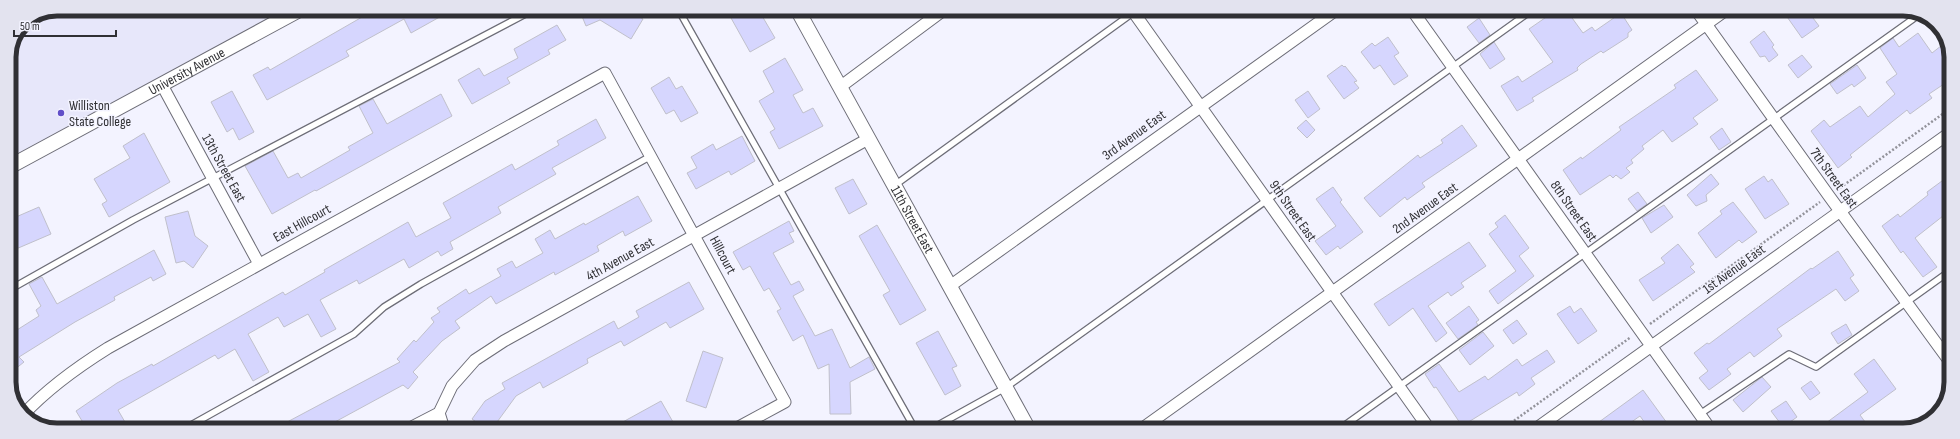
<svg xmlns="http://www.w3.org/2000/svg" width="1960" height="439" viewBox="0 0 1960 439" font-family="'Sofia Sans Condensed',sans-serif">
<rect width="100%" height="100%" fill="#f3f3ff"/>
<path fill="#e7e7fa" d="M57,9H301L9,170V56L23,23Z"/>
<path fill="#d6d6fe" stroke="#c0c0cb" d="M376,9H454L411,33L404,19L346,51L349,56L267,100L253,75L268,67L270,70Z
M579,9H626L643,19L631,39L600,20L586,26Z
M726,9H758L775,38L750,52Z
M1791,10H1807L1819,26L1802,38L1785,14Z
M1555,11L1559,17L1567,11L1583,33L1592,27L1595,31L1621,13L1632,30L1628,33V37L1603,53L1601,51L1581,64L1577,68L1578,70L1532,98L1534,101L1517,111L1501,86L1518,76L1522,82L1553,62L1529,29Z
M1479,18L1490,35L1479,43L1467,27Z
M557,25L566,40L548,50L550,54L507,78L510,83L472,104L458,80L479,68L484,76L518,58L514,49Z
M1764,31L1774,45L1772,47L1778,55L1769,62L1765,56L1760,57L1750,42Z
M1918,33L1932,53L1946,42L1951,53L1950,80L1929,94L1932,98L1910,114L1907,110L1850,155L1852,157L1838,168L1811,131L1824,120L1830,127L1860,106L1868,117L1895,94L1886,82L1897,74L1880,48L1893,38L1899,47Z
M1388,37L1399,53L1394,56L1408,76L1394,85L1380,65L1374,69L1361,52L1372,43L1375,46Z
M1494,42L1505,59L1490,69L1480,54Z
M1802,55L1812,67L1798,78L1788,65Z
M785,58L803,90L793,95L803,113L813,108L823,126L779,149L770,132L775,129L759,101L774,92L763,71Z
M1342,65L1344,67L1345,66L1357,81L1354,82L1359,88L1344,99L1327,76Z
M1857,65L1866,78L1854,87L1852,84L1837,94L1830,84Z
M1696,70L1718,100L1693,118L1698,124L1672,142L1663,130L1642,146L1644,149L1631,160L1633,163L1626,168L1630,172L1621,179L1616,175L1613,178L1610,175L1580,195L1563,170L1581,157L1582,159L1621,130L1619,127L1676,88L1674,85Z
M669,77L676,89L682,86L698,113L681,122L674,110L666,114L651,88Z
M232,91L254,132L239,140L233,128L227,132L211,102Z
M1308,91L1320,109L1308,118L1295,100Z
M441,94L452,116L316,191L315,190L272,214L245,166L273,151L288,178L298,173L301,178L350,150L348,147L373,133L359,106L373,99L387,124Z
M596,119L606,138L552,168L556,174L498,207L501,213L450,242L453,249L441,256L438,251L409,268L404,259L359,284L357,280L320,300L336,329L321,337L308,314L284,327L278,317L248,334L269,372L253,381L235,349L218,359L215,355L118,410L129,429H87L76,411L117,383L152,364L153,366L283,292L285,295L325,272L324,270L408,222L416,237L451,218L443,203L512,164L515,170L559,145L557,141Z
M1306,120L1315,130L1307,138L1297,128Z
M1462,125L1477,146L1422,183L1425,187L1407,200L1405,197L1380,217L1364,198L1418,155L1420,158L1443,143L1441,140Z
M1722,128L1731,142L1719,150L1710,137Z
M144,133L170,182L109,217L102,204L107,201L94,179L130,158L123,146Z
M742,136L755,161L731,175L729,171L696,189L687,173L697,168L691,157L713,144L716,150Z
M1711,174L1719,184L1706,195L1707,201L1696,206L1687,195Z
M1764,176L1768,182L1772,179L1789,204L1765,219L1745,189Z
M1946,178L1951,185L1950,227L1943,216L1915,238L1937,267L1923,277L1903,251L1901,253L1882,226L1898,214L1900,217L1928,195L1927,192Z
M853,179L867,204L849,214L835,188Z
M1333,187L1342,200L1340,202L1363,232L1340,249L1338,246L1326,255L1315,241L1336,226L1316,199Z
M1638,192L1647,204L1637,211L1628,199Z
M638,196L652,221L625,236L623,231L597,246L599,251L555,275L554,272L496,304L491,296L455,321L460,328L442,341L413,372L418,377L408,389L403,385L322,429H274L400,362L397,359L414,340L416,342L434,322L431,318L440,312L437,308L466,289L469,294L501,276L497,269L512,261L516,268L543,253L535,239L550,230L555,239L584,223L585,225Z
M1733,202L1757,232L1742,243L1739,240L1716,258L1698,233L1722,214L1720,211Z
M1664,205L1673,217L1651,233L1642,218Z
M39,207L51,234L9,252V220Z
M188,211L195,236L208,246L193,268L184,261L176,263L165,217Z
M1505,215L1529,248L1519,256L1534,276L1498,304L1489,291L1516,271L1489,234L1498,227L1495,223Z
M789,221L794,231L789,233L794,242L773,253L791,285L799,281L804,290L793,296L815,336L832,329L850,368L869,357L875,369L850,382L851,414H830L829,364L818,369L803,335L793,341L777,311L781,309L769,288L764,291L750,266L743,270L733,252Z
M877,225L926,310L900,325L883,295L890,291L859,236Z
M1469,242L1486,266L1461,283L1464,287L1451,296L1448,292L1428,306L1447,333L1436,342L1413,308L1389,326L1374,304Z
M1678,244L1694,264L1690,267L1695,272L1653,301L1639,280L1665,263L1661,258Z
M154,250L166,274L153,281L151,277L114,297L115,300L75,322L19,357L24,362L9,374V335L39,316L36,310L41,306L29,284L42,277L57,304Z
M1838,251L1854,275L1850,278L1859,291L1845,301L1836,289L1777,329L1782,336L1754,357L1750,352L1727,369L1731,374L1709,390L1699,378L1708,371L1694,353L1707,343L1709,344L1811,268L1812,269Z
M689,282L704,309L670,328L666,322L624,346L621,341L587,359L588,363L543,388L540,382L516,396L492,429H486L472,419L485,401L505,389L502,383L614,321L618,329L639,317L636,311Z
M1469,306L1479,320L1476,322L1478,325L1458,339L1446,323Z
M1570,306L1574,313L1581,308L1597,331L1578,344L1557,314Z
M1517,320L1527,334L1513,344L1503,330Z
M1846,324L1852,335L1838,344L1831,333Z
M938,331L957,366L952,368L961,386L945,395L916,343Z
M1483,332L1494,346L1470,365L1459,350Z
M1547,350L1555,362L1531,378L1535,384L1519,396L1517,392L1462,426L1436,387L1434,388L1425,374L1439,364L1459,392L1485,376L1488,380L1517,359L1522,366Z
M703,351L723,358L706,408L686,401Z
M1874,359L1896,389L1860,415L1871,430H1831L1826,423L1868,392L1854,374Z
M1762,377L1771,387L1743,412L1733,400Z
M1811,381L1820,393L1810,400L1801,388Z
M1643,390L1667,423L1658,430H1650L1640,416L1620,430H1588Z
M661,401L673,422L660,429H610Z
M1786,401L1797,417L1783,427L1771,411Z"/>
<g fill="none" stroke-linecap="round" stroke-linejoin="round">
<defs>
<path id="service" d="M678,9L915,429
M895,185L1134,12
M9,290L133,220L535,9
M1700,414L1789,354L1816,367L1950,271
M184,429L354,334L384,307L421,284L651,156
M931,429L1005,388L1532,10
M1338,430L1920,14"/>
<path id="minor" d="M1132,10L1430,430
M1412,10L1711,430
M1696,10L1829,196L1950,362
M162,85L259,264
M840,87L945,9
M950,286L1336,10
M439,413L444,429
M23,415C48,388 76,368 108,348L605,73L785,402L735,429
M408,429L439,413L452,386L475,360L504,341L868,139
M1140,430L1726,10
M1534,430L1951,132"/>
<g id="tertiary">
<path id="s1" d="M797,9L1029,430"/>
<path id="s2" d="M9,167L301,9"/>
</g>
</defs>
<use href="#service" stroke="#6d6d77" stroke-width="8"/>
<use href="#minor" stroke="#6d6d77" stroke-width="13"/>
<use href="#tertiary" stroke="#6d6d77" stroke-width="16"/>
<path stroke="#93939b" stroke-width="2.5" stroke-dasharray="2 2" stroke-linecap="butt" d="M1837,190L1951,108
M1650,324L1820,202
M1501,430L1631,337"/>
<use href="#service" stroke="#fff" stroke-width="5.5"/>
<use href="#minor" stroke="#fff" stroke-width="11"/>
<use href="#tertiary" stroke="#fff" stroke-width="14"/>
</g>
<circle fill="#614fc8" stroke="#f3f3ff" stroke-width="1.5" cx="61" cy="113" r="4"/>
<g text-anchor="middle" dominant-baseline="central" stroke-width="3" stroke-linejoin="round" paint-order="stroke">
<g font-size="14" fill="#303034" stroke="#f3f3ff">
<text stroke="none"><textPath href="#s2" startOffset="202">University Avenue</textPath></text>
<text transform="translate(1134 135) rotate(-36)">3rd Avenue East</text>
<text transform="translate(224 168) rotate(61)">13th Street East</text>
<text transform="translate(1834 178) rotate(54)">7th Street East</text>
<text transform="translate(1425 208) rotate(-36)">2nd Avenue East</text>
<text transform="translate(1293 211) rotate(55)">9th Street East</text>
<text transform="translate(1574 211) rotate(55)">8th Street East</text>
<text stroke="none"><textPath href="#s1" startOffset="240">11th Street East</textPath></text>
<text transform="translate(302 223) rotate(-29)">East Hillcourt</text>
<text transform="translate(723 255) rotate(62)">Hillcourt</text>
<text transform="translate(620 259) rotate(-29)">4th Avenue East</text>
<text transform="translate(1734 269) rotate(-36)">1st Avenue East</text>
</g>
<g font-size="14" fill="#303034" stroke="#f3f3ff" text-anchor="start">
<text x="69" y="105">Williston<tspan x="69" dy="16">State College</tspan></text>
</g>
</g>
<path d="M0 0H1960V439H0ZM57 16H1903A41 41 0 0 1 1944 57V382A41 41 0 0 1 1903 423H57A41 41 0 0 1 16 382V57A41 41 0 0 1 57 16Z" fill="#e3e3ef" fill-rule="evenodd"/>
<path fill="none" stroke="#303034" stroke-width="5" d="M57 16H1903A41 41 0 0 1 1944 57V382A41 41 0 0 1 1903 423H57A41 41 0 0 1 16 382V57A41 41 0 0 1 57 16Z"/>
<path d="M14 30v6h102v-6" fill="none" stroke="#303034" stroke-width="2"/>
<text x="20" y="30" font-size="12" fill="#303034" stroke="#f3f3ff" stroke-width="3" paint-order="stroke">50 m</text>
</svg>
